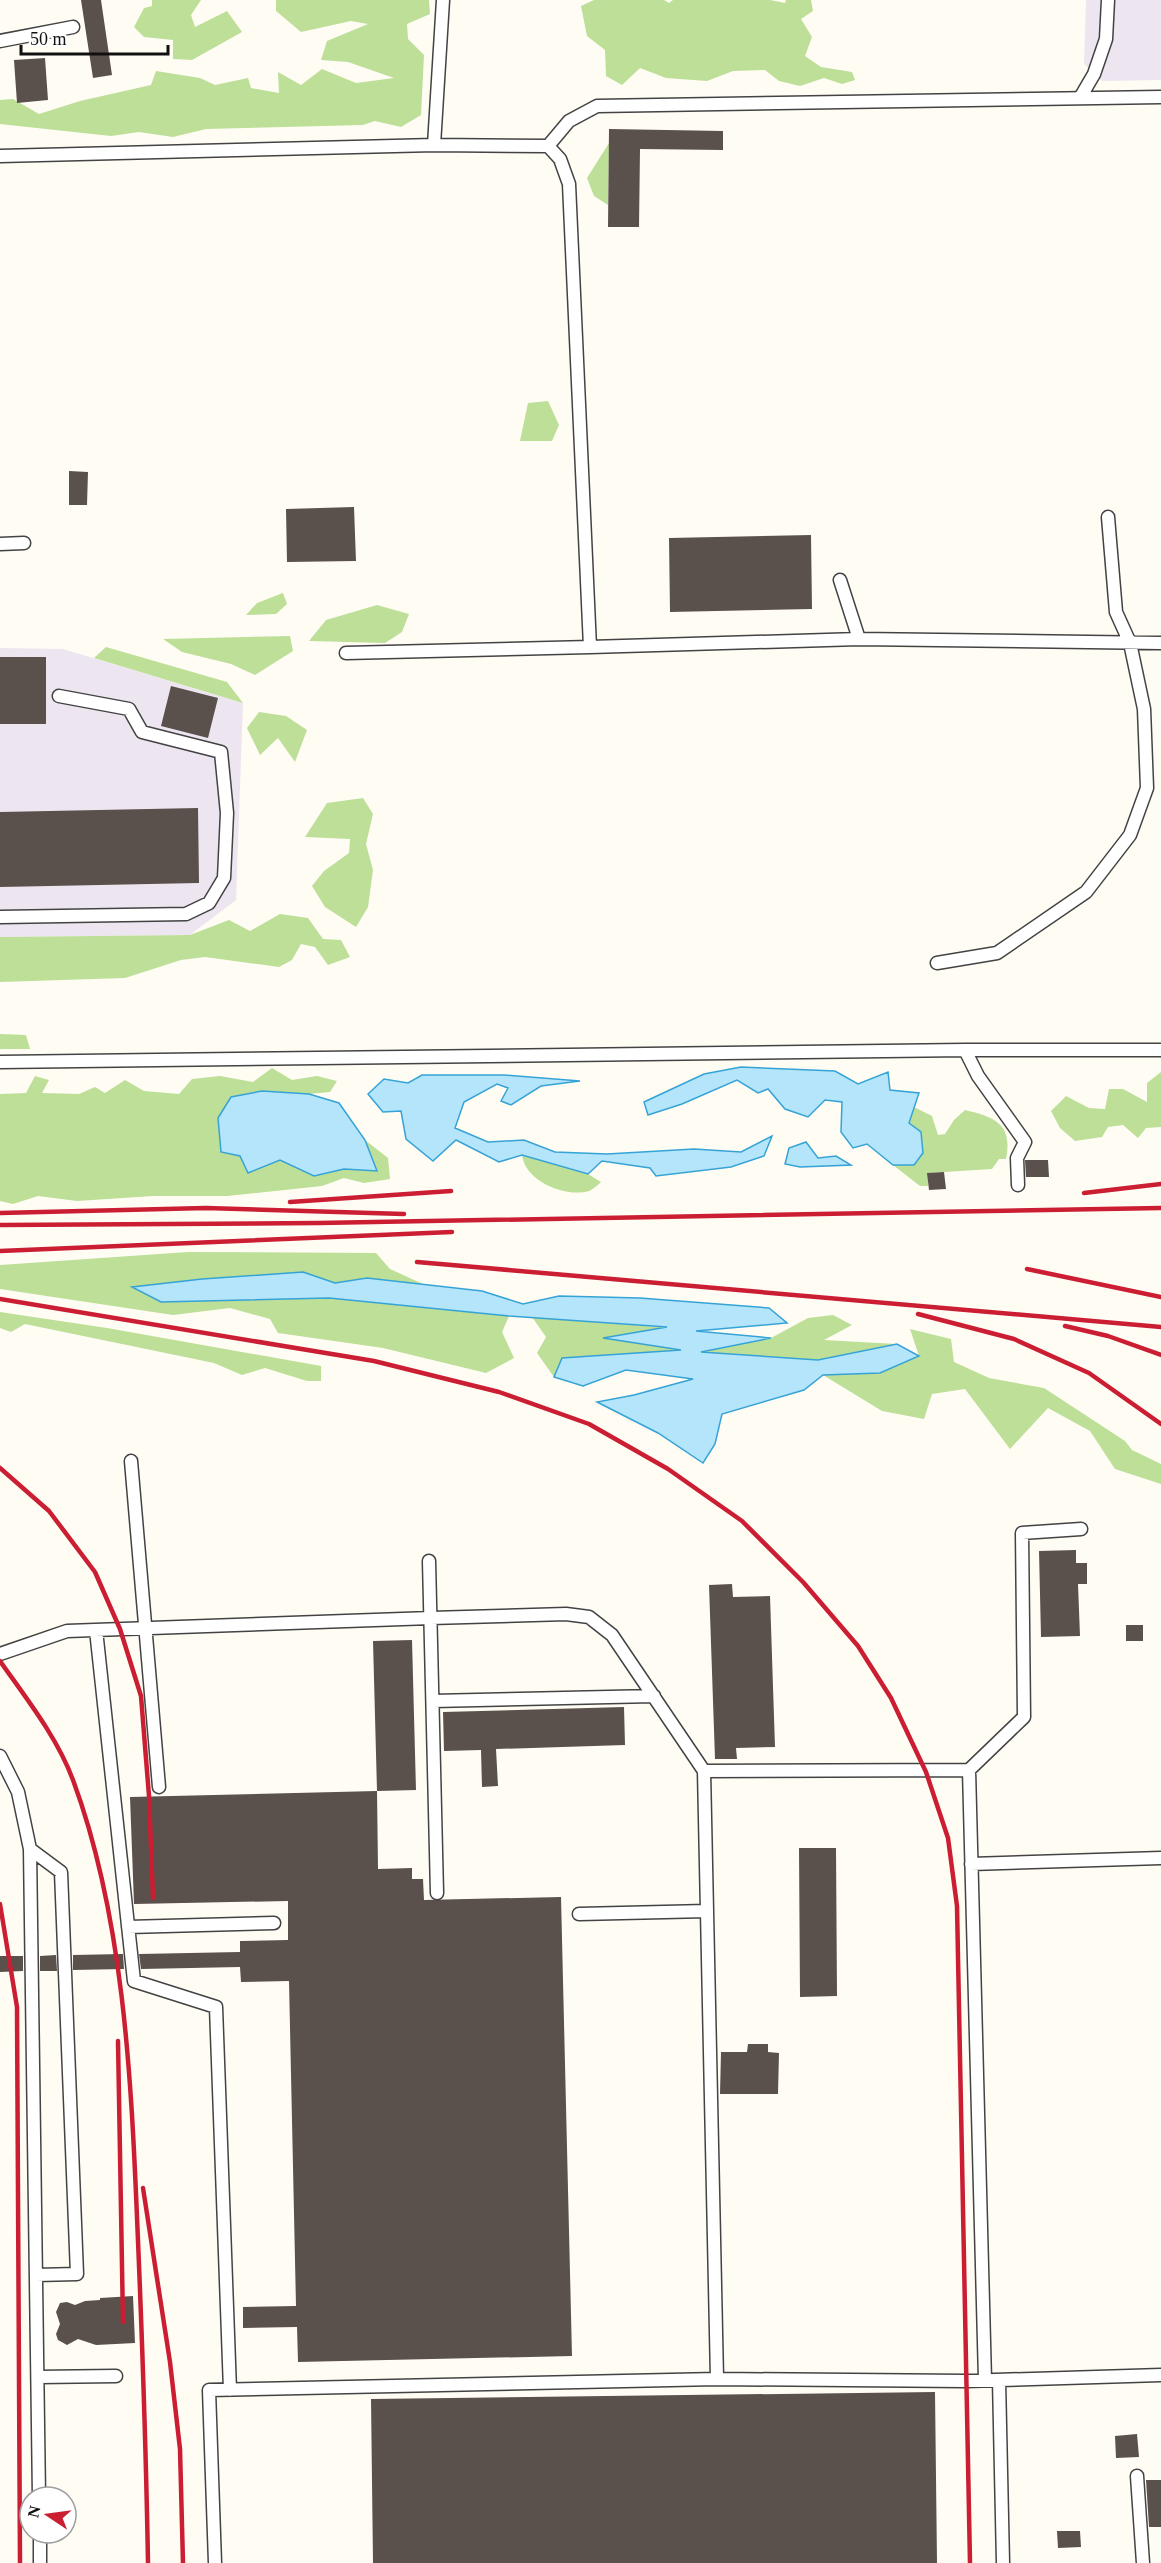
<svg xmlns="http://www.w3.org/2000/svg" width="1161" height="2563" viewBox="0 0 1161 2563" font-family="'Times New Roman',serif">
<rect width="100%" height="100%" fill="#fffcf4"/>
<path fill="#ede5ef" d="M1086,0H1161V80L1102,81L1084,64Z
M0,648L63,649L243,703L236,900L190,935L0,937Z"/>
<path fill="#bddf98" d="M152,0H201L191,15L195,27L227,11L242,32L192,60L173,59V40L144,37L134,27L144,8L152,6Z
M276,0H429L430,14L407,24L408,39L424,55L421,115L401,127L375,121L363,125L206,129L173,137L139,132L111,136L0,124V100L13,99L39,114L80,101L151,85L156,71L200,78L215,85L248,78L251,88L279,93L278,72L301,85L322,69L356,83L394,78L348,62L321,60L327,41L368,24L351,21L301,32L276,11Z
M594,0H664L669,3L673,0H770L785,3L786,0H811L813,11L801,19L812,37L805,56L821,67L852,72L855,80L842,84L824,78L800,86L779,81L765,70L733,71L707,81L666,78L640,68L622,85L606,76L605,50L587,36L581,6Z
M609,143L608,205L594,196L587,178Z
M548,401L559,425L552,441H520L528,403Z
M283,593L287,604L276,614L246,615L257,603Z
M377,605L409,614L402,632L385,643L309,641L326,620Z
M290,636L293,651L255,675L231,664L182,652L163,639Z
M106,647L227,682L243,703L94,658Z
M259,712L286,716L307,730L295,762L278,738L260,755L247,728Z
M363,798L373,814L366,844L373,870L368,907L356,927L325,907L312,886L324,871L349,853L350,839L305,837L327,803Z
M280,914L308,918L323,939L341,940L350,957L328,965L315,947L301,944L292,960L279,967L205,957L181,960L125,978L0,982V937L190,935L229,920L250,931Z
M0,1034L26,1035L30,1049H0Z
M272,1068L292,1080L317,1076L337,1081L330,1092L309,1094L262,1091L240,1156L248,1173L280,1160L314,1176L344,1169L377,1171L365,1140L388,1158L390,1179L364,1183L344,1178L322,1186L227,1196H153L77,1201L38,1196L13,1204L0,1201V1094L26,1093L35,1076L49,1080L42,1093L79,1094L95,1087L105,1093L125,1080L144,1091L179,1094L192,1079L220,1076L253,1082Z
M1161,1072V1127L1146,1128L1138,1138L1123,1125L1108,1127L1102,1137L1075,1141L1060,1128L1051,1111L1066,1096L1089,1108L1105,1109L1109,1089H1123L1147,1102V1083Z
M914,1107L932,1116L938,1135L945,1134L954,1120L965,1110C995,1117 1013,1124 1006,1159H999L992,1169L928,1173V1186H920L893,1165H914L909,1123Z
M522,1155L588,1174L601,1182C598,1185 593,1189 589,1191C565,1198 525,1181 522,1155Z
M188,1252L376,1253L390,1269L425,1285L367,1278L335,1283L303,1272L162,1302L329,1298L509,1316L502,1332L514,1358L486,1373L383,1348L278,1333L270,1319L230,1308L173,1315L0,1289V1265Z
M0,1312L107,1328L321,1366V1381H307L265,1368L242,1375L214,1363L25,1324L11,1332L0,1328Z
M833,1315L852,1325L824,1340L897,1344L818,1360L697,1352L771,1338L808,1318Z
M532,1317L671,1328L605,1338L685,1350L562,1358L554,1377L537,1353L546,1337Z
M910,1329L951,1339L954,1362L989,1378L1044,1388L1125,1441L1132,1450L1161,1464V1484L1115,1469L1090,1431L1048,1408L1010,1449L965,1389L932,1394L924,1419L882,1411L823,1375L880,1373L919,1356Z"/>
<path fill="#b4e5fa" stroke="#36a3d6" stroke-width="1.5" d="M741,1067L835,1071L858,1084L888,1072L890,1090L919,1093L909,1123L921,1132L923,1153L914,1165H893L867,1144L853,1148L841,1132L842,1102L825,1100L808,1117L785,1109L768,1089L758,1093L737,1080L682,1104L648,1115L644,1102L704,1074Z
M422,1075H504L580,1081L541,1086L511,1105L501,1101L508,1088L497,1084L464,1102L455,1128L488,1142L524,1140L555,1152L607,1154L694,1149L741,1152L772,1136L764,1156L731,1167L656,1176L650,1168L602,1161L588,1174L522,1155L499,1162L456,1140L433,1161L406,1139L401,1111L383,1112L368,1094L384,1079L408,1083Z
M262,1091L309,1094L339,1103L365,1140L377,1171L344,1169L314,1176L280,1160L248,1173L240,1156L221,1152L218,1118L231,1097Z
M806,1142L818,1158L836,1156L851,1165L800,1167L785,1164L789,1148Z
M303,1272L335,1283L367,1278L482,1291L523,1304L559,1296L640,1298L769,1308L787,1323L696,1331L771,1338L701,1352L818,1360L897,1344L919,1356L880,1373L823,1375L804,1390L722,1414L715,1444L703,1463L658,1433L597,1402L634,1395L693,1379L626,1370L583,1386L554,1377L562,1358L681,1350L603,1338L667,1327L509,1316L329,1298L161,1302L132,1287L202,1279Z"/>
<path fill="#5a504c" d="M81,0H101L112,75L93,78Z
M45,58L48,100L17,103L14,60Z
M609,129L723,131V150L640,149L639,227H608Z
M69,471L88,472L87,505H69Z
M354,507L356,561L287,562L286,509Z
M811,535L812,609L670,612L669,538Z
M0,657H46V724H0Z
M171,686L218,698L208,738L161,726Z
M198,808L199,883L0,887V812Z
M1025,1160H1048L1049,1177H1026Z
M944,1172L946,1189L929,1190L927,1173Z
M1076,1550V1563H1087V1584H1078L1080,1636L1041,1637L1039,1551Z
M732,1584L733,1597L770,1596L775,1747L736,1748L737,1759H715L709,1585Z
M1126,1625H1143V1641H1126Z
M412,1640L416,1790L377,1791L373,1641Z
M624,1707L625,1745L496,1749L498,1786L482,1787L481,1750L444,1751L443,1712Z
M377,1791L378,1869L412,1868V1879H423L424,1900L561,1897L572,2356L298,2362L297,2327L243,2328V2307L296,2306L289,1981L241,1982L240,1967L141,1969L139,1954L240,1952V1941L288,1940V1901L134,1904L130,1797Z
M799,1848H836L837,1996L800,1997Z
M123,1954L124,1969L73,1970V1955Z
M56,1955L57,1971H40V1956Z
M0,1956H23V1971L0,1972Z
M748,2044H768V2052L779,2053L778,2094H720L721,2052H747Z
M133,2296L135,2343L96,2345L78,2339L67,2345L58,2340L56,2334L60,2324L56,2312L60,2303L67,2302L75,2305L85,2301L100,2300V2298Z
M935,2392L937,2563H373L371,2399Z
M1137,2434L1139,2457L1116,2458L1115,2436Z
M1146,2480H1161V2527H1149Z
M1057,2531H1080L1081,2547L1058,2548Z"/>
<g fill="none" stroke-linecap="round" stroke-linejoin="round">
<defs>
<path id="lane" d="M0,41L73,27
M1080,98L1094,74L1106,39L1108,0
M434,145L443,0
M548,146L569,121L597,106L1161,97
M0,156L434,145L548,146L560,159L569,184L590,647L859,639L1161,643
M0,544L24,543
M840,580L859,639
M346,653L590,647
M0,917L186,914L209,903L224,878L227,813L221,752L142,732L129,709L59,696
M937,963L997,953L1086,892L1130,835L1147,788L1144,709L1130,643L1116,612L1108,517
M965,1050L978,1076L1025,1142L1017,1158L1018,1185
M0,1062L965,1050H1161
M131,1461L159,1787
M429,1561L437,1893
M96,1630L134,1981L216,2007L230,2390
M0,1654L67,1631L431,1618L566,1614L589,1617L612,1635L704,1771L717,2379
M433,1701L654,1696
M0,1756L18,1792L30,1849L39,2497
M969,1770L1024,1717L1022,1533L1081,1529
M704,1771L969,1770L985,2380
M30,1849L61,1872L77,2274L36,2275
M971,1864L1161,1858
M579,1914L707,1911
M128,1927L274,1923
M38,2377L116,2376
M999,2380L1003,2563
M1137,2476L1143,2563
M40,2533V2563
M215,2563L209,2390L717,2379L965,2381L1161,2375"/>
</defs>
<use href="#lane" stroke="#434343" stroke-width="15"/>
<use href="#lane" stroke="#fff" stroke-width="12"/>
<path stroke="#cb1e33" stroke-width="4.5" d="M1084,1193L1161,1184
M290,1202L451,1191
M0,1213L206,1208L404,1214
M0,1225L319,1223L1161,1208
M0,1251L452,1232
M417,1262L1161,1327
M1027,1269L1161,1297
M0,1299L374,1361L499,1392L589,1424L668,1469L742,1521L803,1582L858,1646L891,1698L926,1772L948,1838L957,1906L970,2563
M918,1314L1014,1339L1089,1373L1161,1424
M1065,1326L1108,1336L1161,1355
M0,1468L49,1511L95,1572L120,1629L141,1696L149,1796L153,1898
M0,1661C26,1698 57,1737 73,1780C123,1915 131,2074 137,2217C142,2333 146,2448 148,2563
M0,1904L17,2007L20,2563
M118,2041L123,2322
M143,2188L170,2362L180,2449L183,2563"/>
</g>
<g transform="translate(48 2515) rotate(283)"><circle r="28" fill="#ffffff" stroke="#9f9f9f" stroke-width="1.5"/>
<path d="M0-4.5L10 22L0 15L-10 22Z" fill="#cb1e33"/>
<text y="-9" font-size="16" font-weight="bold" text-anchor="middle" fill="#101010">N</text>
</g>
<path d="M21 45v9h147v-9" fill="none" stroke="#101010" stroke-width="3"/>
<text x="30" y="45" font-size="18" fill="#101010" stroke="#ffffff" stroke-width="4.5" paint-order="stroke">50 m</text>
</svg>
